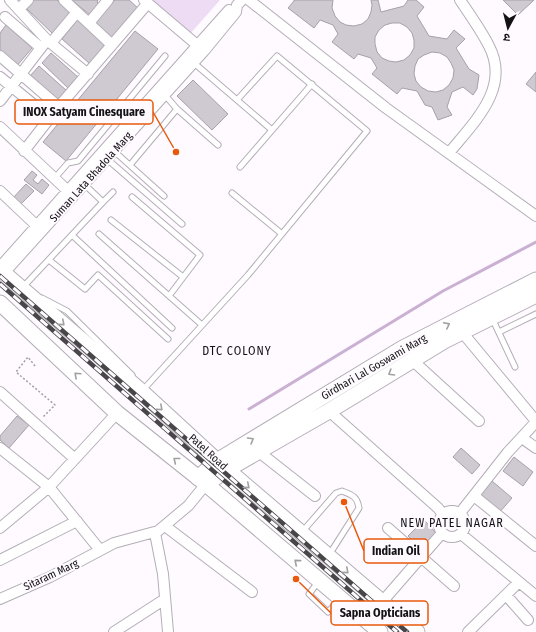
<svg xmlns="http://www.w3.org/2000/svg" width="536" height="632" viewBox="0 0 536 632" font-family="'Fira Sans Condensed','Noto Sans Devanagari',sans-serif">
<rect width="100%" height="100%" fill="#fefaff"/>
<path fill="#eddcf3" d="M146,0H220L189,35Z"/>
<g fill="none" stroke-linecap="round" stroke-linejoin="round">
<path stroke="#cab1d3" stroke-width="3" d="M249,409L443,291L536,242"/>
</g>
<path fill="#cfc9d1" stroke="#a6a1a9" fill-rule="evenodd" d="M33,0H57L71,13L52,33L26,8Z
M72,0H98L97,2L99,4L90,15Z
M115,0H129L139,9L112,39L94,23Z
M294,0H333L332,8L335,16L340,22L346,25L354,26L362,24L368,19L371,12L372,5L371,0H378L381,12L404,6L408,0H416L424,7L417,16L429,36L447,39L454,30L465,39L456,48L469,69L479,75L477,89L473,95L463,87L452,92L447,107L452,115L438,120L432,107L425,105L417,91L402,88L397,94L372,74L377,68L371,58L358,54L354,59L332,42L338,34L333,25L320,20L314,28L288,8L294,1ZM392,23H400L407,27L412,33L414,40V48L410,55L404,60L396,62L389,61L382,58L377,52L375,44V37L379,30L385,25ZM432,52L440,53L447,57L451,63L454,70L453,78L449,85L443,90L436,92L428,91L421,87L416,81L414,74L415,66L418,59L424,55Z
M503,0H534L518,15Z
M78,19L108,46L90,64L62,39Z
M6,25L32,48L16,67L0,54V33Z
M135,31L158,49L66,161L43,142Z
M51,53L79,78L69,89L42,63Z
M39,66L67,91L57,101L30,76Z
M536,72V92L526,84Z
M193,80L228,114L212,130L177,96Z
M32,171L37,175L33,180L38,184L42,179L49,185L42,194L24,180Z
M26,184L34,191L19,206L12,199Z
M17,416L29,425L9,448L0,440V436Z
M461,448L480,465L472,474L453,457Z
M514,457L533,472L523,486L503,471Z
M492,481L512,498L498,514L478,497Z
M424,520L438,535L423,551L408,536Z"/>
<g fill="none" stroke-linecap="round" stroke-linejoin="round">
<defs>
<path id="service" d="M194,63L272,130
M165,95L177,109
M114,151L164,196
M107,159L182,224
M130,165L177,109L218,145
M240,167L312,84
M54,179L68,163L78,161L165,56
M232,193L282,234
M132,197L200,255L169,296
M103,202L113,192
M111,220L183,277
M99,234L202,325
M73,236L172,328
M49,260L85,289L98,275L168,339
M23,287L103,202L84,184
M42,298L67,311L132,375
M492,318L515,367
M499,332L536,314
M142,391L248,275L367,131L277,56L237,100
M302,532L336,493L342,491C352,495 357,496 359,508L329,555
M319,581L309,594L328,612L340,599"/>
<path id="minor" d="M10,0L47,40L88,74
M64,0L112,45
M144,0L203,50
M249,0L386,108L536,216
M19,9L28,0
M5,17L41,48
M89,23L108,0
M51,43L77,12
M0,56L59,107
M0,77L50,118
M0,101L47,40
M0,127L68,191
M24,151L56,110L148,3
M449,153C474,122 511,88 489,46C481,30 470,15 460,0
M0,191L37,226
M0,267L229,10
M4,273L204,51L236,12L237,5L242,0
M412,360L479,421
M0,392L75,459
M329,411L438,508L443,514
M522,438L536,448
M0,448L49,487L117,413
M259,452L315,496
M474,496L536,546
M439 524a13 13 0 1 1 26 0a13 13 0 1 1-26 0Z
M460,513L508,452L534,424L535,420L462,332
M165,526L252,592
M0,528L49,487L100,550
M388,528L454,586
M155,533L163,574L168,632
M461,534L536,596
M0,560L77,521
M506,595L528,620
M0,599L50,577L114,543L158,531L188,506L206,484
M382,602L442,533
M114,632L165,599
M468,632L519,582"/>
<path id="secondary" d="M0,270L142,392L217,461L417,632
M0,303L117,413L206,484L380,632
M198,478L217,461L403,348L536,280
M206,484L228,469L329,411L444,341L536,295"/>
</defs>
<use href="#service" stroke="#b4aeb6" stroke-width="7"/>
<use href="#minor" stroke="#b4aeb6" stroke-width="12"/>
<use href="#secondary" stroke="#b4aeb6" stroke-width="17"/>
<path stroke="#a29fa3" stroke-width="1.5" stroke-dasharray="2 2" stroke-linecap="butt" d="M35,366L28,357L16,372L55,405L43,417"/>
<use href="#service" stroke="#fff" stroke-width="5"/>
<use href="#minor" stroke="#fff" stroke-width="10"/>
<use href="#secondary" stroke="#fff" stroke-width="15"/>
<defs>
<path id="rail" d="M0,276L407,632
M0,284L397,632"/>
</defs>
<use href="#rail" stroke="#484649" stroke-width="4.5"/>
<use href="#rail" stroke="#fefaff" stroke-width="3" stroke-dasharray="9" stroke-linecap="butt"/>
</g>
<defs><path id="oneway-chevron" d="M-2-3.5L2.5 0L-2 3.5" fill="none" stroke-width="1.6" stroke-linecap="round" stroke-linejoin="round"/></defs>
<g stroke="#a1a0a1">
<use href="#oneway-chevron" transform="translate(62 323) rotate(41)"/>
<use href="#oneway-chevron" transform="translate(447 325) rotate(-27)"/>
<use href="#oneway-chevron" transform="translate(391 373) rotate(149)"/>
<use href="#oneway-chevron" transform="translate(77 375) rotate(-137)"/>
<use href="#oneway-chevron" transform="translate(160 408) rotate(42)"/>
<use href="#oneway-chevron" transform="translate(251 440) rotate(-31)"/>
<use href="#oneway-chevron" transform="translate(176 460) rotate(-141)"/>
<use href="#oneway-chevron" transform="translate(247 486) rotate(41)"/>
<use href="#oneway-chevron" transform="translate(297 562) rotate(-140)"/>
<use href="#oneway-chevron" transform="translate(346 571) rotate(41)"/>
</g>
<g text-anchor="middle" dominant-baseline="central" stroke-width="4" stroke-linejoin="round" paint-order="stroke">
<g font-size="11" fill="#141215" stroke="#fefaff">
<text transform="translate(91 177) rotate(-48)">Suman Lata Bhadola Marg</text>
<text transform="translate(374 367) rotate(-30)">Girdhari Lal Goswami Marg</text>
<text transform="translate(208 452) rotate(42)">Patel Road</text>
<text transform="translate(51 575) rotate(-25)">Sitaram Marg</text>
</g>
<g font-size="12" letter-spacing="1" fill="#141215" stroke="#fefaff">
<text x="237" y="351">DTC COLONY</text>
<text x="452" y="523">NEW PATEL NAGAR</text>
</g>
</g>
<path fill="none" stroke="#e8590c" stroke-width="1.5" d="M176 152L153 112M344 502L364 551M296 579L331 613"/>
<g fill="#e8590c" stroke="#fefaff" stroke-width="1.5">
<circle cx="176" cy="152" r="4"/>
<circle cx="344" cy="502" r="4"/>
<circle cx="296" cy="579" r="4"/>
</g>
<g fill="#fefaff" stroke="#e8590c" stroke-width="1.5">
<rect x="15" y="100" width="138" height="24" rx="4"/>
<rect x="364" y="539" width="64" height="24" rx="4"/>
<rect x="331" y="601" width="97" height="24" rx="4"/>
</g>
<g font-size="12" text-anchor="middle" font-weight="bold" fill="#141215">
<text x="84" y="116">INOX Satyam Cinesquare</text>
<text x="396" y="555">Indian Oil</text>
<text x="380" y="617">Sapna Opticians</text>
</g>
<g transform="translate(508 28) rotate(187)" stroke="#fefaff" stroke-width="3" paint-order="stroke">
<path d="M0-3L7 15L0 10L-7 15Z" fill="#141215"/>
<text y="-6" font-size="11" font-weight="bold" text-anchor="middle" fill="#141215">उ</text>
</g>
</svg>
